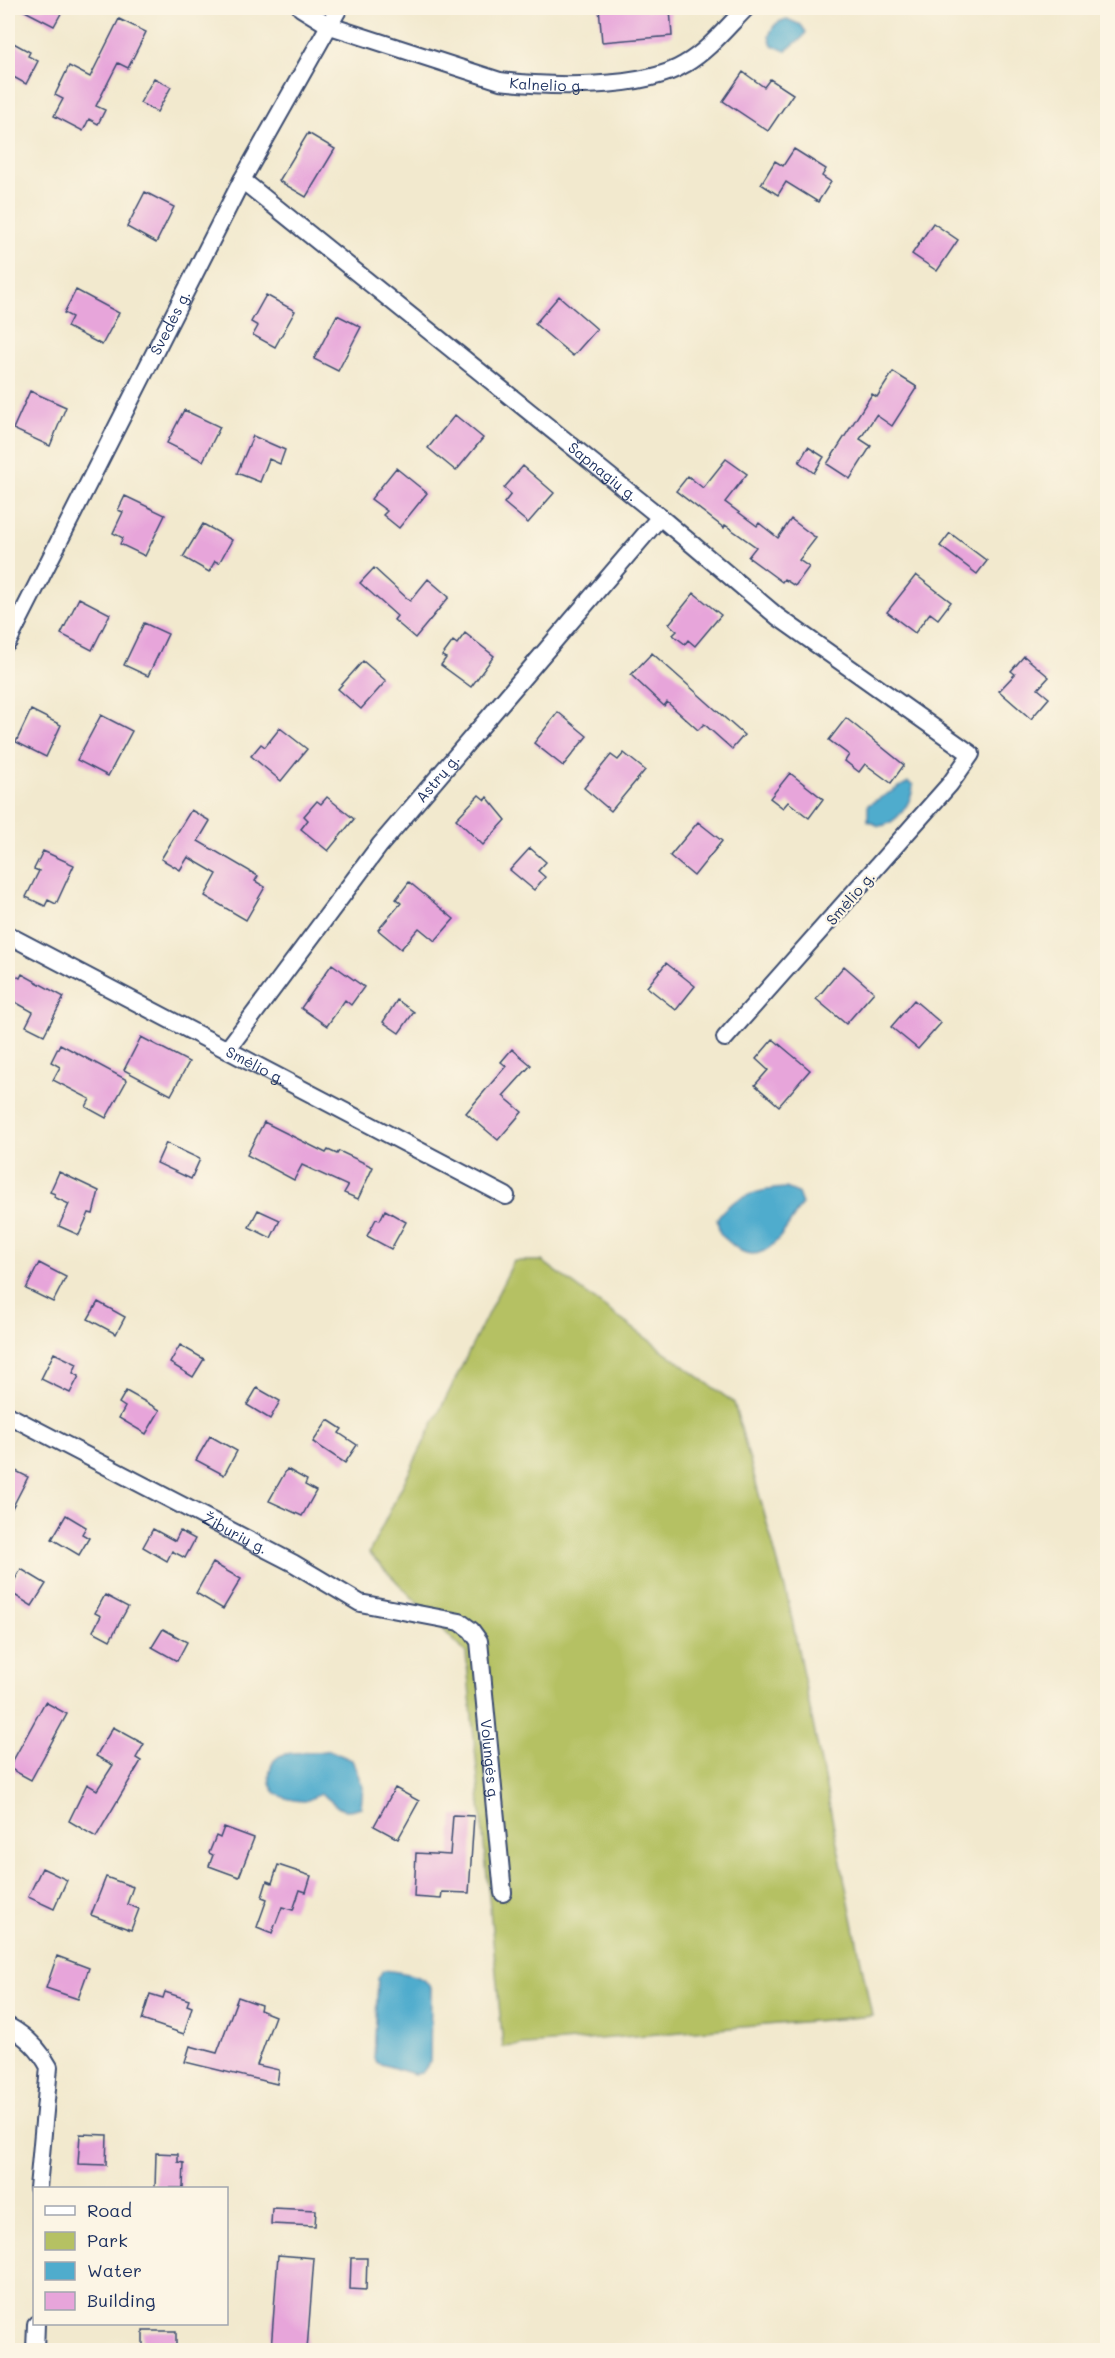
<svg xmlns="http://www.w3.org/2000/svg" width="1115" height="2358" viewBox="0 0 1115 2358" font-family="Mali,sans-serif">
<rect width="100%" height="100%" fill="#fcf5e5"/>
<filter id="ink" filterUnits="userSpaceOnUse"><feTurbulence type="fractalNoise" baseFrequency=".0167" numOctaves="2"/><feDisplacementMap in="SourceGraphic" scale="12" xChannelSelector="R" yChannelSelector="G"/><feConvolveMatrix kernelMatrix="1 2 1 2 8 2 1 2 1" color-interpolation-filters="sRGB"/></filter>
<filter id="wash" filterUnits="userSpaceOnUse"><feTurbulence type="fractalNoise" baseFrequency=".008" numOctaves="4" result="noise"/><feDisplacementMap in="SourceGraphic" scale="24" xChannelSelector="R" yChannelSelector="G"/><feGaussianBlur stdDeviation="1.35" result="paint"/><feColorMatrix in="noise" values="0 0 0 0 0 0 0 0 0 0 0 0 0 0 0 0 0 1.4 0 .05"/><feComposite in="paint" operator="in"/></filter>
<g filter="url(#wash)">
<rect width="100%" height="100%" fill="#f2e9ce"/>
<path fill="#b5c163" stroke="#687860" stroke-width="1.5" d="M514,1261H542L734,1403L788,1600L872,2016L503,2047L466,1653L369,1553Z"/>
<path fill="#4faccd" stroke="#356e96" stroke-width="1.5" d="M787,19L801,25L806,32L802,38L785,51L772,45L769,37C772,26 776,22 787,19Z
M908,782L913,785C913,802 896,825 879,826L868,821V805Z
M786,1188L798,1193L802,1204C790,1222 769,1266 741,1251C734,1247 726,1239 720,1234L717,1219C729,1197 762,1189 786,1188Z
M329,1750L352,1760L363,1787L361,1807C336,1816 338,1803 321,1794C315,1795 310,1801 304,1801C295,1801 280,1798 274,1791C266,1780 269,1759 282,1755C295,1750 313,1755 329,1750Z
M383,1970C398,1972 422,1974 431,1987L430,2062L422,2073L414,2074L378,2063L374,2059L378,1979Z"/>
<g id="blocks">
<path fill="#e7a5da" d="M19,8H64L54,26Z
M599,8H646V11L670,9L672,36L602,42Z
M119,19L146,32L128,68L118,63L96,106L105,110L98,124L89,119L83,131L54,116L63,99L55,95L69,66L90,77Z
M8,40L30,52L28,56L38,61L26,84L8,74Z
M743,72L764,87L770,79L793,94L768,131L723,101Z
M154,78L171,87L157,112L140,103Z
M308,133L335,149L306,197L279,181Z
M794,149L826,169L822,176L831,182L818,202L786,182L778,195L761,184L775,161L783,166Z
M145,192L174,207L156,243L127,227Z
M933,223L958,240L937,271L912,254Z
M76,290L119,313L102,345L67,327L72,317L64,313Z
M266,295L295,311L275,347L253,335L258,326L251,322Z
M559,296L597,329L573,356L535,324Z
M337,315L361,327L338,371L314,359Z
M893,372L917,387L892,426L876,415L860,439L871,446L850,479L827,464L872,394L877,397Z
M30,391L66,407L50,446L13,429Z
M184,410L220,427L203,461L167,443Z
M455,415L483,438L456,471L428,448Z
M253,436L285,450L280,464L269,459L260,482L237,473Z
M808,447L824,457L814,473L799,462Z
M726,459L747,474L725,502L757,526L759,523L778,538L791,519L816,538L799,560L809,567L795,586L784,579L782,582L748,557L756,547L725,525L724,528L676,491L688,476L703,488Z
M523,466L554,493L528,523L504,503L511,494L504,488Z
M396,468L427,493L399,528L383,515L387,511L371,499Z
M125,496L165,515L145,556L120,544L123,538L113,533L123,512L118,510Z
M203,524L232,540L219,563L215,561L209,572L183,557Z
M950,533L987,561L977,574L940,546Z
M374,568L410,601L428,579L449,597L415,638L394,620L397,616L360,583Z
M916,575L951,602L938,619L930,613L915,633L887,612Z
M694,593L721,615L695,646L688,640L685,644L673,635L677,631L669,624Z
M79,598L110,614L92,650L61,634Z
M144,623L168,634L148,676L124,665Z
M465,633L494,656L471,687L441,665L446,658L442,656L453,641L457,644Z
M652,653L744,735L732,749L704,724L698,730L667,702L664,706L631,675Z
M1024,656L1049,677L1038,689L1049,698L1031,719L999,691L1015,674L1011,671Z
M363,661L386,681L361,709L338,689Z
M31,710L61,725L46,757L16,742Z
M558,712L587,736L563,766L534,743Z
M101,715L132,731L108,776L77,760Z
M846,718L904,765L891,783L865,764L859,772L845,761L849,755L829,740Z
M280,728L307,749L281,781L251,756L261,744L265,747Z
M624,753L645,770L611,811L584,788L611,755L618,760Z
M790,773L823,799L809,818L788,802L783,808L770,798Z
M479,795L485,800L487,797L506,820L483,845L456,819Z
M327,797L354,819L328,851L301,829L308,820L304,816L317,801L321,804Z
M191,810L210,821L198,841L258,876L255,881L265,887L246,920L205,896L217,874L188,857L180,870L161,859Z
M698,822L722,841L694,876L670,856Z
M530,848L546,862L538,871L545,877L534,890L510,870Z
M43,851L74,865L56,904L48,900L45,906L26,897L39,871L34,869Z
M409,882L454,919L435,941L419,928L401,949L378,930L401,903L396,899Z
M666,963L695,986L676,1010L647,987Z
M332,964L364,987L351,1005L345,1000L327,1026L301,1008Z
M844,966L874,992L846,1024L816,999Z
M8,972L20,978L22,974L64,997L44,1035L26,1026L33,1012L8,998Z
M397,1000L414,1012L399,1033L383,1022Z
M914,1000L941,1023L918,1049L891,1027Z
M141,1037L189,1062L171,1095L124,1070Z
M773,1039L810,1070L779,1106L755,1085L768,1070L756,1059Z
M60,1044L127,1080L106,1118L86,1107L90,1099L53,1080L60,1067L51,1062Z
M512,1049L531,1065L503,1096L522,1112L498,1140L466,1113L506,1066L501,1062Z
M264,1122L326,1153L328,1150L337,1154L339,1151L373,1167L358,1199L344,1193L348,1186L302,1165L294,1180L247,1155Z
M166,1143L200,1159L191,1179L157,1163Z
M59,1172L99,1191L93,1214L89,1213L79,1235L59,1226L69,1204L54,1197L55,1194L50,1192Z
M258,1210L280,1220L271,1238L249,1227Z
M385,1210L406,1222L391,1249L367,1236L376,1219L380,1220Z
M39,1263L66,1277L53,1302L26,1289Z
M98,1302L125,1317L116,1334L88,1319Z
M180,1345L204,1359L193,1377L170,1363Z
M54,1353L77,1364L73,1373L79,1376L70,1393L41,1379Z
M257,1388L280,1401L270,1419L247,1405Z
M126,1391L160,1410L146,1434L119,1418L125,1407L119,1403Z
M328,1420L342,1429L339,1433L357,1445L345,1463L313,1442Z
M210,1436L237,1451L224,1475L196,1460Z
M8,1467L28,1477L8,1516Z
M287,1469L307,1480L305,1485L316,1491L302,1516L269,1501Z
M66,1515L86,1527L82,1534L89,1538L79,1555L52,1539Z
M153,1529L175,1541L180,1531L195,1539L185,1558L172,1551L167,1561L143,1547Z
M213,1563L241,1579L223,1609L196,1593Z
M21,1569L46,1584L32,1606L8,1591Z
M105,1595L128,1607L110,1640L93,1631L101,1616L95,1613Z
M163,1629L187,1642L177,1661L152,1647Z
M45,1702L67,1714L31,1780L9,1768Z
M113,1727L144,1744L136,1758L141,1761L96,1837L69,1821L87,1784L97,1790L113,1765L96,1756Z
M395,1788L419,1801L398,1839L374,1826Z
M453,1815L474,1816L469,1893L442,1892L441,1899L414,1897L416,1853L450,1855Z
M224,1827L254,1838L239,1877L209,1866L213,1855L209,1853L216,1836L220,1838Z
M278,1865L311,1876L306,1892L300,1890L293,1910L282,1907L272,1933L257,1927L267,1899L262,1897L267,1881L272,1883Z
M42,1868L67,1880L54,1909L28,1897Z
M106,1877L133,1887L127,1904L139,1909L131,1930L91,1915Z
M57,1956L89,1968L78,1999L46,1988Z
M165,1992L189,2000L187,2005L192,2007L184,2034L142,2020L150,1994L163,1998Z
M238,1997L261,2005L260,2010L275,2016L257,2065L279,2070L277,2084L185,2062L190,2046L217,2053Z
M80,2134L107,2135L106,2165L78,2164Z
M156,2153L178,2154V2162L184,2163L183,2188H155Z
M272,2208L316,2210L315,2226L271,2224Z
M278,2255L314,2258L307,2350H271Z
M351,2258H367L366,2290L350,2289Z
M143,2331H176V2350H143Z"/>
</g>
</g>
<g filter="url(#ink)">
<use href="#blocks" fill-opacity="0" stroke="#3b4b6f" stroke-width="1.5"/>
<g fill="none" stroke-linecap="round" stroke-linejoin="round">
<defs>
<g id="minor">
<path id="s1" d="M301,8L330,26L500,81C549,87 643,90 685,64C709,50 727,27 746,8"/>
<path id="s2" d="M242,180L660,517L778,617L971,754L950,784L725,1038"/>
<path id="s3" d="M8,642L242,180L339,8"/>
<path id="s4" d="M8,935L506,1196"/>
<path id="s5" d="M227,1050L380,845L660,517"/>
<path id="s6" d="M8,1415L293,1563L360,1603L460,1622L471,1630L479,1641L503,1893"/>
<path d="M8,2026C26,2036 39,2048 49,2067L38,2188"/>
<path d="M35,2350L36,2324"/>
</g>
</defs>
<use href="#minor" stroke="#3b4b6f" stroke-width="20"/>
<use href="#minor" stroke="#fff" stroke-width="16"/>
</g>
</g>
<g text-anchor="middle" dominant-baseline="central" stroke-width="4.5" stroke-linejoin="round" paint-order="stroke">
<g font-size="15" fill="#1b2f5e" stroke="#fcf5e5">
<text stroke="none"><textPath href="#s1" startOffset="260">Kalnelio g.</textPath></text>
<text stroke="none"><textPath href="#s3" startOffset="358">Švedės g.</textPath></text>
<text stroke="none"><textPath href="#s2" startOffset="464">Šapnagių g.</textPath></text>
<text stroke="none"><textPath href="#s5" startOffset="344">Astrų g.</textPath></text>
<text transform="translate(850 898) rotate(-49)">Smėlio g.</text>
<text stroke="none"><textPath href="#s4" startOffset="280">Smėlio g.</textPath></text>
<text stroke="none"><textPath href="#s6" startOffset="256">Žiburių g.</textPath></text>
<text stroke="none"><textPath href="#s6" startOffset="648">Volungės g.</textPath></text>
</g>
</g>
<rect width="1115" height="2358" fill="none" stroke="#fcf5e5" stroke-width="30"/>
<rect x="33" y="2187" width="195" height="138" fill="#fcf5e5" stroke="#a2a6af" stroke-width="1.5"/>
<rect x="45" y="2206" width="30" height="9" fill="#ffffff" stroke="#a2a6af" stroke-width="1.5"/>
<text x="87" y="2217" font-size="18" fill="#1b2f5e">Road</text>
<rect x="45" y="2232" width="30" height="18" fill="#b5c163" stroke="#a2a6af" stroke-width="1.5"/>
<text x="87" y="2247" font-size="18" fill="#1b2f5e">Park</text>
<rect x="45" y="2262" width="30" height="18" fill="#4faccd" stroke="#a2a6af" stroke-width="1.5"/>
<text x="87" y="2277" font-size="18" fill="#1b2f5e">Water</text>
<rect x="45" y="2292" width="30" height="18" fill="#e7a5da" stroke="#a2a6af" stroke-width="1.5"/>
<text x="87" y="2307" font-size="18" fill="#1b2f5e">Building</text>
</svg>
